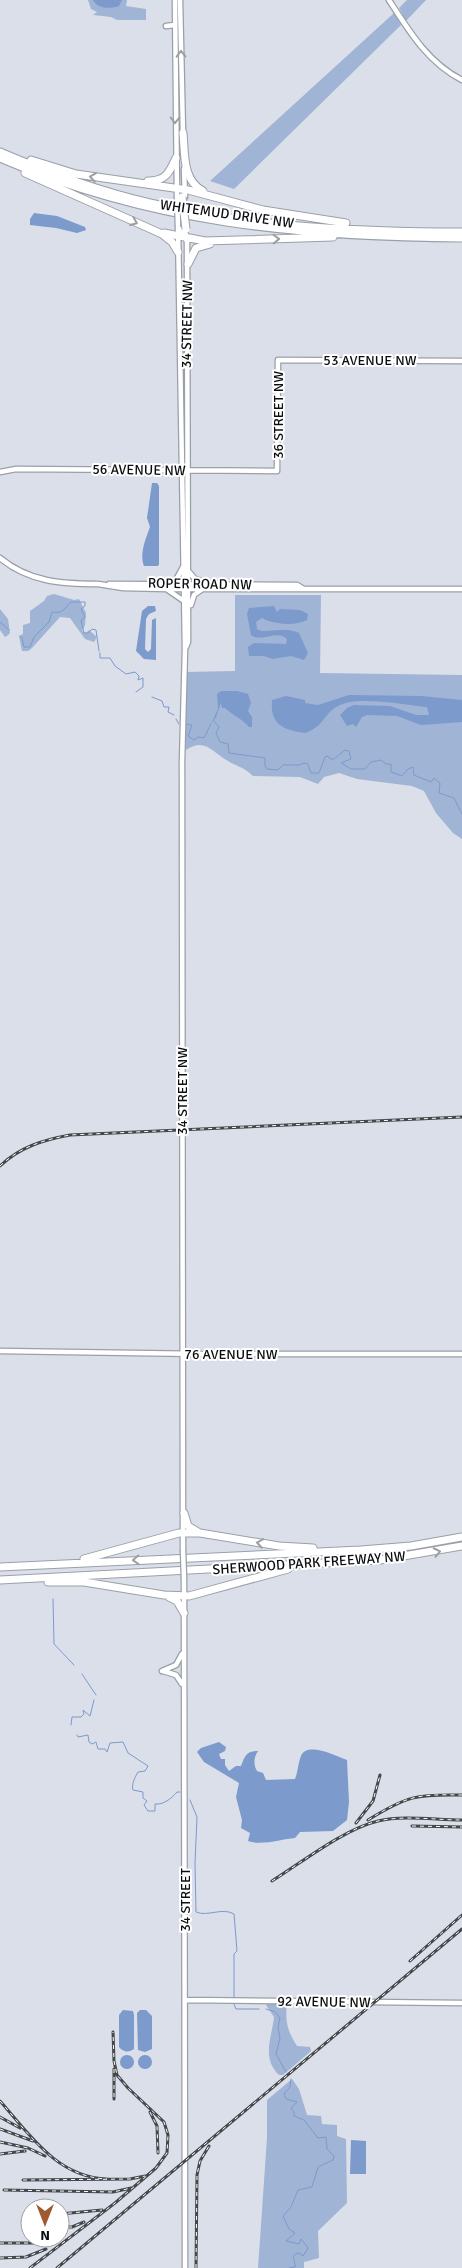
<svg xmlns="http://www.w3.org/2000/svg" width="462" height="2268" viewBox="0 0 462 2268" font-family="Signika,sans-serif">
<rect width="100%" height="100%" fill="#dadfe9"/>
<path fill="#a0b4d6" d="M88,0H127L126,6L146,9V20H117L111,17L93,15L97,12L91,9Z
M407,0H426L406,21L399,8Z
M394,13L401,25L234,189L210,181Z
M54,594L74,600L79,599L86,613L85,625L82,631L86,633L89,630L97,637L94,642L85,639L70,618L60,617L31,649L28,651H22L19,636L23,634V625L30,623V611L44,601L47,596Z
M235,595H321L320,673L462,675V839L453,833L436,813L424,791L412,786L357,779L339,773L324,777L318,784L300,777L253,776C244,767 238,767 228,761C212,752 205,737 186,750L185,672L235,671Z
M0,609L8,619L10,633L7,636L5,637L0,630Z
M269,2003H287C285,2022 287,2030 297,2046L310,2047L311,2051L283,2075H279C261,2058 272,2037 274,2017L266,2005Z
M292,2079L299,2089L307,2115L321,2116L322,2124L337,2125V2136L346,2139L347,2203L318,2231L319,2258L304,2262V2268H258L267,2138V2100Z"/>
<path fill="#7c9acc" d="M93,0H122L119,6C111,9 97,9 93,0Z
M34,213L57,216L85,227L86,230L77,233L56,228L30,225V219Z
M152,483H157L159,486V564L158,566H144C139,554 146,538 150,527L147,518Z
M148,606H155L156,611L149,614L146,619L145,649L148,652L151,649L152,620L156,618V660L144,659L136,651L142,611Z
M274,606L277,612L280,609L300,610L308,614L307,620C294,627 273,624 262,618L256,622L257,629C264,635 283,625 299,633L308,653L304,660L291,656L273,659L264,656H249L248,647L254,643L286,644L287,639C277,629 262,643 251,635L247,614L249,608Z
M221,691H237L248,694L251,703L248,711L252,717V727H249C242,719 234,716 225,708H222L221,703L216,717L211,724L218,709L217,694Z
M349,695L421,696L462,700V722L421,725L397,716L367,715L362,717L356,727L353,724L347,726L340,715L347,708L354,705L390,706L416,715H429L427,707C404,705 358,695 338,706C323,714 325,726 305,733C281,730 270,723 272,700L286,696L305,700V703L318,705Z
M219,1742L226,1747L225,1751L219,1754L221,1759H225V1765L229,1771L236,1766H241C245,1756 246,1751 258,1751C254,1757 253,1764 257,1771L263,1773L266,1780L295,1779C298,1772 298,1763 301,1756C307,1741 336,1756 347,1760L349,1802L347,1820L333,1831L300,1832L295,1838C282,1839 261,1846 248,1841L250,1833L241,1828L242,1820L236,1797L239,1783L204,1762L197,1752L201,1748Z
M123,2010L133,2011L134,2015V2049C129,2053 123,2052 119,2047V2015Z
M140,2010H146L152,2016V2049L145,2052L138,2050L137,2013Z
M120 2062a7 7 0 1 1 14 0a7 7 0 1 1-14 0Z
M138 2062a7 7 0 1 1 14 0a7 7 0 1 1-14 0Z
M351,2140L366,2141V2174H350Z"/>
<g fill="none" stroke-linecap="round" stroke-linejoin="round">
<path stroke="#7c9acc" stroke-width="1" d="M0,622L9,630
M20,636L22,638L24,647H30L34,637L49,622L52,612C63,614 64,609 71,602H85V606L81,609L85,617L81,620L84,633H88L92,629L96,630L99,651
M100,653V658H110L115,666L126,674L135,672L139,676L138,680L143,678V687L136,692
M152,697L162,701L164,707H169L168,712L174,715
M176,719L179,724
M214,721L219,727L216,733L220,742L228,744L229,753L265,758V766L267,769L278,770L283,765H299L304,763L308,764L311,773H319L325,757L328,756L330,759H334L345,750L349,751L351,759L341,763L351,769H365L371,762L381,760L386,764H391V772L402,776L408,769L413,767L414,775L431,782L434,778L440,783L439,793L454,798L462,814
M185,724L192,725L188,736L194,740L198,737L204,738L211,724
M53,1599L54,1644L74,1665
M82,1674L96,1695
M71,1725L72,1717H81L84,1714L83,1710L90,1716L94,1700
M77,1735L78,1737L88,1735L89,1742L92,1744L96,1742L98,1749H105L107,1752L110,1743L123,1742L128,1753L148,1766L145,1771L138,1772C135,1777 131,1785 133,1790L143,1792V1798L147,1801L144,1805L148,1811H155V1804C163,1805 171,1799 177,1792H180
M190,1800L197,1817L195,1863L196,1912C208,1917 222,1907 234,1914L237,1951L234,1954V1997
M234,2004L236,2009H259
M266,2009L275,2012L280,2018L278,2028L280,2038L276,2054L286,2072
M289,2268L295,2267C296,2261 289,2255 299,2253L303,2256L308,2248L301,2239L299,2244L286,2241L295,2233L289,2229L283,2216L291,2207L298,2190L312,2187L318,2167L333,2160L334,2156L327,2149L326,2137L318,2138L304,2120L294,2116V2112L291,2108L297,2102L286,2099L284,2094L290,2087L291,2079"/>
<defs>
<path id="secondary" d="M175,0L177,196
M180,0L183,133
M389,0C409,31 428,63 462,80
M166,26L175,25
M184,169L185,197
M178,227L185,649L182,762L183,1550
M0,472L16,469L277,471L278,360L462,361
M0,558C29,582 62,584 98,584
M189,572L195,579L208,583
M169,583L176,580L183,567
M98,584L123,588L167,589H462
M109,584L297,585L302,588
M168,590L184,601
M191,605L194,595L201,590
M186,647L188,642L187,238
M0,1351L202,1354H462
M184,1579L185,2268
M162,1671L176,1665L182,1654
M163,1671L176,1675L182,1684
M185,2000L462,2003"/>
<path id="highway" d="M183,133C185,153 182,180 203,191
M0,152C49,173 98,191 150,203C251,227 359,232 462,232
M0,158C149,223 301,237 462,238
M31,160L76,174L188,190L263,210L346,223
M25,173L162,234L172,242L178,252
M148,181C166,181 169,173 176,158
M181,228L187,239
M164,233L205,241L333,237
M188,264L196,248L210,244
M184,1513L188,1526L198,1532
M84,1559L179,1533H200L279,1546L313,1548
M0,1567L361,1550L411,1546L462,1537
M0,1580L380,1560L462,1546
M48,1582H84L164,1595L189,1596L288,1569
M169,1597L177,1601L184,1613"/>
</defs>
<use href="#secondary" stroke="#9aa0a9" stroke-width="7"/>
<use href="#highway" stroke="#9aa0a9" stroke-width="9"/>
<use href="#secondary" stroke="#fff" stroke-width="4.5"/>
<use href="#highway" stroke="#fff" stroke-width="7"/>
<defs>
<path id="rail" d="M0,1166C20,1147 43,1140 70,1135L462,1117
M368,1820C407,1796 416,1794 462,1795
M356,1823L373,1801L380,1775
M412,1826L462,1827
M272,1881C301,1863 344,1829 378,1821C404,1815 435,1820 462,1820
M410,1961L462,1915
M114,2069V2099
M0,2101C30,2135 57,2177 107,2179
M150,2112L157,2126L158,2153
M0,2117L20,2128
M0,2129L33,2141
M0,2142L28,2148L45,2156
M0,2154L25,2151
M23,2180L130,2179L145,2176
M4,2190L113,2192L131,2188
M60,2214L102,2210
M27,2227H30
M60,2227H72L84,2222
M0,2243H42L57,2238
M0,2258L26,2257L46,2249
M30,2268L115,2203L156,2168L167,2153L168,2135L164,2122L128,2088L117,2075L114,2061L113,2032
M57,2268L462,1929
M196,2268L197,2175L200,2161L209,2146"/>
</defs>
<use href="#rail" stroke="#44474b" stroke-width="3"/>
<use href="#rail" stroke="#fff" stroke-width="1" stroke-dasharray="4" stroke-linecap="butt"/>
<defs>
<path id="secondary-bridge" d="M177,196L178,227
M183,1550L184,1579"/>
<path id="highway-bridge" d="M182,197L186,229"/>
</defs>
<use href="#secondary-bridge" stroke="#9aa0a9" stroke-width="7" stroke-linecap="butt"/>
<use href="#highway-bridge" stroke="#9aa0a9" stroke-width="9" stroke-linecap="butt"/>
<use href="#secondary-bridge" stroke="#fff" stroke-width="4.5"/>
<use href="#highway-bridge" stroke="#fff" stroke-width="7"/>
</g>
<defs><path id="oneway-chevron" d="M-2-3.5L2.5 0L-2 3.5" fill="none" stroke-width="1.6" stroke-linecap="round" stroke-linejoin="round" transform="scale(1.25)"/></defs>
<g stroke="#9d9e9f">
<use href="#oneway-chevron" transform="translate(181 54) rotate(-91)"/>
<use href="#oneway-chevron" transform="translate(175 120) rotate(90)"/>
<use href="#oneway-chevron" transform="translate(93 177) rotate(-172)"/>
<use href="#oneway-chevron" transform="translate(134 222) rotate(23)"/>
<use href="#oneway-chevron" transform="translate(276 239) rotate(-2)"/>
<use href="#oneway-chevron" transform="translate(260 1543) rotate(-171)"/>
<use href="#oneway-chevron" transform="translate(437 1552) rotate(-12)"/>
<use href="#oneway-chevron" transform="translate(136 1560) rotate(177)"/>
</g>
<g text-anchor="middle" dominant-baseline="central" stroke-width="4" stroke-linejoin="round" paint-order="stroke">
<g font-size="14" fill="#0b0d10" stroke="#fff">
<text transform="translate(227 214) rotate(8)">WHITEMUD DRIVE NW</text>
<text transform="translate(187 324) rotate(-89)">34 STREET NW</text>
<text x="370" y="360">53 AVENUE NW</text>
<text transform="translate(278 415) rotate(-90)">36 STREET NW</text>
<text transform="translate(139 470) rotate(1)">56 AVENUE NW</text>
<text transform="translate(200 584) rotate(1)">ROPER ROAD NW</text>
<text transform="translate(182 1091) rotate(-90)">34 STREET NW</text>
<text x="231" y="1354">76 AVENUE NW</text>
<text transform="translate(309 1563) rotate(-4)">SHERWOOD PARK FREEWAY NW</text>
<text transform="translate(185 1900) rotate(-90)">34 STREET</text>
<text transform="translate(324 2002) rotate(1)">92 AVENUE NW</text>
</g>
</g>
<g transform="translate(45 2223) rotate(180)"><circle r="24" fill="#ffffff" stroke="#9d9e9f"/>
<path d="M0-4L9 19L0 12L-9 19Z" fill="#a05a2f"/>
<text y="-8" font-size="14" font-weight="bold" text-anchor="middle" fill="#0b0d10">N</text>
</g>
</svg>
